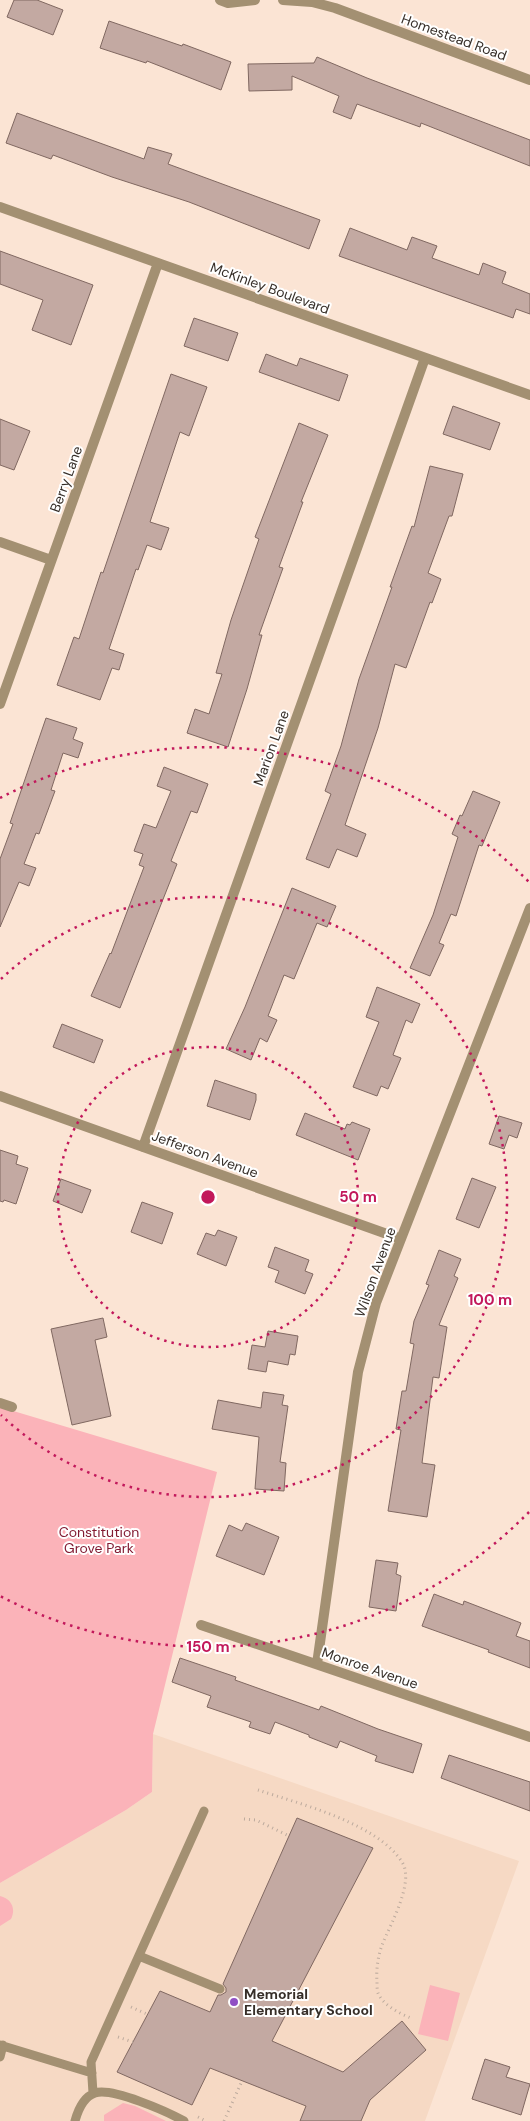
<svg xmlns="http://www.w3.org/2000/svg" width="530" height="2121" viewBox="0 0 530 2121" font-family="'DM Sans',sans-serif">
<rect width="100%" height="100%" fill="#fbe4d4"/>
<path fill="#f6d9c4" d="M153,1734L519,1861L425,2121H0V1883L126,1810L152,1792Z"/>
<path fill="#fbb3b9" d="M0,1407L217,1472L153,1734L152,1792L126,1810L0,1883Z
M0,1896C12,1899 16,1909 11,1919L0,1926Z
M430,1985L460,1993L448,2041L418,2034Z
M123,2103L135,2106L166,2121H104V2115Z"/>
<path fill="#c3a9a2" stroke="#806861" d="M14,0H37L63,10L53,35L7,17Z
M109,21L182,46L183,44L231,62L221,90L147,61L146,63L100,48Z
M317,57L367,78L530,140V166L421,123L420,127L357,104L351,119L333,112L339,96L292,76V90L249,91L248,64L314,63Z
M17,113L144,159L148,147L172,154L168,164L320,220L309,249L189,202L112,177L53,155L51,159L6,143Z
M350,228L407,250L412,237L437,246L432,258L479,275L483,263L506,272L502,283L530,294V314L516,309L513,318L339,256Z
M0,251L93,285L71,345L32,330L43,300L0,284Z
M194,318L238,333L228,361L184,346Z
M266,354L297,366L300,358L348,375L339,401L259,372Z
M171,374L207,387L189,436L180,432L150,522L169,528L161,550L147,545L138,570L136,569L109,649L124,654L119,670L112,668L100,700L57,685L74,637L79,639L101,572L103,573Z
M453,406L500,423L490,450L443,434Z
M0,419L30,431L14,470L0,465Z
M299,423L328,435L301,502H303L279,567L283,568L259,635H262L247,689L228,747L187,733L195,709L209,714L222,674L216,673L231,620L259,539L255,537Z
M430,466L463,474L452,516H449L428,573L441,579L432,603L430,602L406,668L395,664L378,728L345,825L366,834L357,857L337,849L329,868L306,859L331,794L325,791L341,746L359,679L392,587H390L412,526L414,527Z
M46,718L77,728L73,739L83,743L78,758L63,753L51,790L55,791L39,834L36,833L24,864L36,868L29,886L19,882L0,927V859L13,824L10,823Z
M164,767L208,784L197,813L191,811L171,861L177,864L120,1008L91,996L110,953L111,954L144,867L139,865L143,854L134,851L144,824L156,828L171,791L157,786Z
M473,791L500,802L482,846L479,845L456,916L451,914L439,943L444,945L430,976L410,968L433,915L458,837L452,834L460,815L462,816Z
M292,888L336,906L327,927L317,923L294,979L284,975L268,1016L277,1020L267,1042L260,1038L251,1060L226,1049L245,1007Z
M377,987L420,1004L412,1023L406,1020L393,1055L401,1058L388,1089L381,1086L377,1096L353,1087L379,1022L366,1017Z
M62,1024L103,1040L94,1063L53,1047Z
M215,1080L256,1094V1100L250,1120L207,1106Z
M305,1113L345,1129L347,1124L350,1125L352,1122L370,1129L358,1160L296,1135Z
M499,1116L522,1123L517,1138L509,1135L504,1149L489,1144Z
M0,1150L18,1156L16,1164L28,1168L16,1204L4,1200L3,1202L0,1201Z
M472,1178L496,1187L479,1228L456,1219Z
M61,1179L91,1190L82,1213L53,1201Z
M142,1202L173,1213L162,1244L131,1232Z
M218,1230L237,1237L226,1266L197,1254L206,1233L215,1236Z
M275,1247L309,1260L305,1271L313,1274L305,1294L275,1282L279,1271L268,1267Z
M439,1250L461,1259L454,1276L458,1278L439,1325L447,1327L439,1378L433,1377L422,1463L435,1465L427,1517L388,1511L401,1430L396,1429L402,1391H406L414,1344L410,1343L414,1321L429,1285L426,1284Z
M103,1318L107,1337L95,1340L111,1416L72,1425L51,1329Z
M268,1331L298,1336L295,1355L290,1354L288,1365L268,1361L266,1372L248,1369L252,1345L265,1347Z
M263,1392L284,1395L282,1405L288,1406L280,1462L286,1463L284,1491L255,1489L259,1437L212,1429L218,1400L261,1408Z
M246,1523L279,1537L264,1575L216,1556L229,1525L242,1531Z
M376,1560L398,1563L396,1574L401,1576L396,1611L369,1607Z
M434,1594L463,1605L464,1601L521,1623L516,1636L530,1641V1668L488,1652L489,1650L422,1626Z
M180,1658L236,1677L235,1680L319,1710L321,1706L378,1729L422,1744L413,1773L375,1761L377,1756L340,1741L337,1748L309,1737V1735L275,1722L270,1734L249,1727L251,1722L207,1707L211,1696L172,1682Z
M449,1755L530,1782V1811L441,1778Z
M297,1818L373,1848L272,2041L343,2072L402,2021L426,2050L370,2100L361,2121H300L306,2106L210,2068L192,2105L117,2072L160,1991L210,2012L218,1995H221L226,1992V1988L223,1984Z
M485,2059L510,2067L506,2077L530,2084L521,2115L472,2099Z"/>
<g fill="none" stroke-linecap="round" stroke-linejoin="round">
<path stroke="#bcaa9d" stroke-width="3" stroke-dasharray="1 4" stroke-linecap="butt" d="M258,1790C300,1804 377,1823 402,1862C415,1882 390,1925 382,1945C378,1956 376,1970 377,1982C377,1985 377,1991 378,1993C383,2005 400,2014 411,2018
M244,1819L256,1820L289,1836
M131,2007L147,2014
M118,2037L133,2042
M198,2117L206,2121
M224,2121L242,2081"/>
<path stroke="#a39072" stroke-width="9" d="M139,1956L220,1989
M0,2045L92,2073
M0,2057L3,2045
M93,2093L91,2062L204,1811
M75,2121C78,2110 83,2097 95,2093C112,2087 168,2112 184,2121"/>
<path stroke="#a39072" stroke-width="10" d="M220,0L228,3L255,0
M283,0L312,2L335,8L530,80
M0,207L530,395
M0,542L51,560
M0,704L158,263
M0,1096L401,1239
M143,1147L425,358
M0,1403L12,1407
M201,1625L530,1737
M317,1664L358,1372L376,1303L530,908"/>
</g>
<g fill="none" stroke="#c2185b" stroke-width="2.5" stroke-dasharray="2.5 5">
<circle cx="208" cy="1197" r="150"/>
<path d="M1 979A300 300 0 1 1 1 1415"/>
<path d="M529 1512A450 450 0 0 1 0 1596M0 798A450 450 0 0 1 529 882"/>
</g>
<circle fill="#904fc4" stroke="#fff" stroke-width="2" cx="234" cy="2002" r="5"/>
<g text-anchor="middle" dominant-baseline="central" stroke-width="4" stroke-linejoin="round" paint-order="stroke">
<g font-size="14" fill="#362e28" stroke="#fff">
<text transform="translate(454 37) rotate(20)">Homestead Road</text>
<text transform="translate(270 288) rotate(20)">McKinley Boulevard</text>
<text transform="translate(66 479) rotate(-70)">Berry Lane</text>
<text transform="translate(271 748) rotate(-70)">Marion Lane</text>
<text transform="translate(205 1154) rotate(20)">Jefferson Avenue</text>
<text transform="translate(375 1272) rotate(-70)">Wilson Avenue</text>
<text transform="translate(370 1668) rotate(19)">Monroe Avenue</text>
</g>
<g font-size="14" fill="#821b32" stroke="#fff">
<text x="99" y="1532">Constitution<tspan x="99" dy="16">Grove Park</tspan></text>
</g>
<g font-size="14" font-weight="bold" fill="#362e28" stroke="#fff" text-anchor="start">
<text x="244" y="1994">Memorial<tspan x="244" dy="16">Elementary School</tspan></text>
</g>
</g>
<circle cx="208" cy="1197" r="8" fill="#c2185b" stroke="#fff" stroke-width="2.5"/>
<g font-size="15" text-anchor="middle" font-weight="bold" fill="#c2185b" stroke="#fff" stroke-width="4" stroke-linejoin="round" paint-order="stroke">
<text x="358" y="1202">50 m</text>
<text x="490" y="1305">100 m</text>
<text x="208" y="1652">150 m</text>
</g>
</svg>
